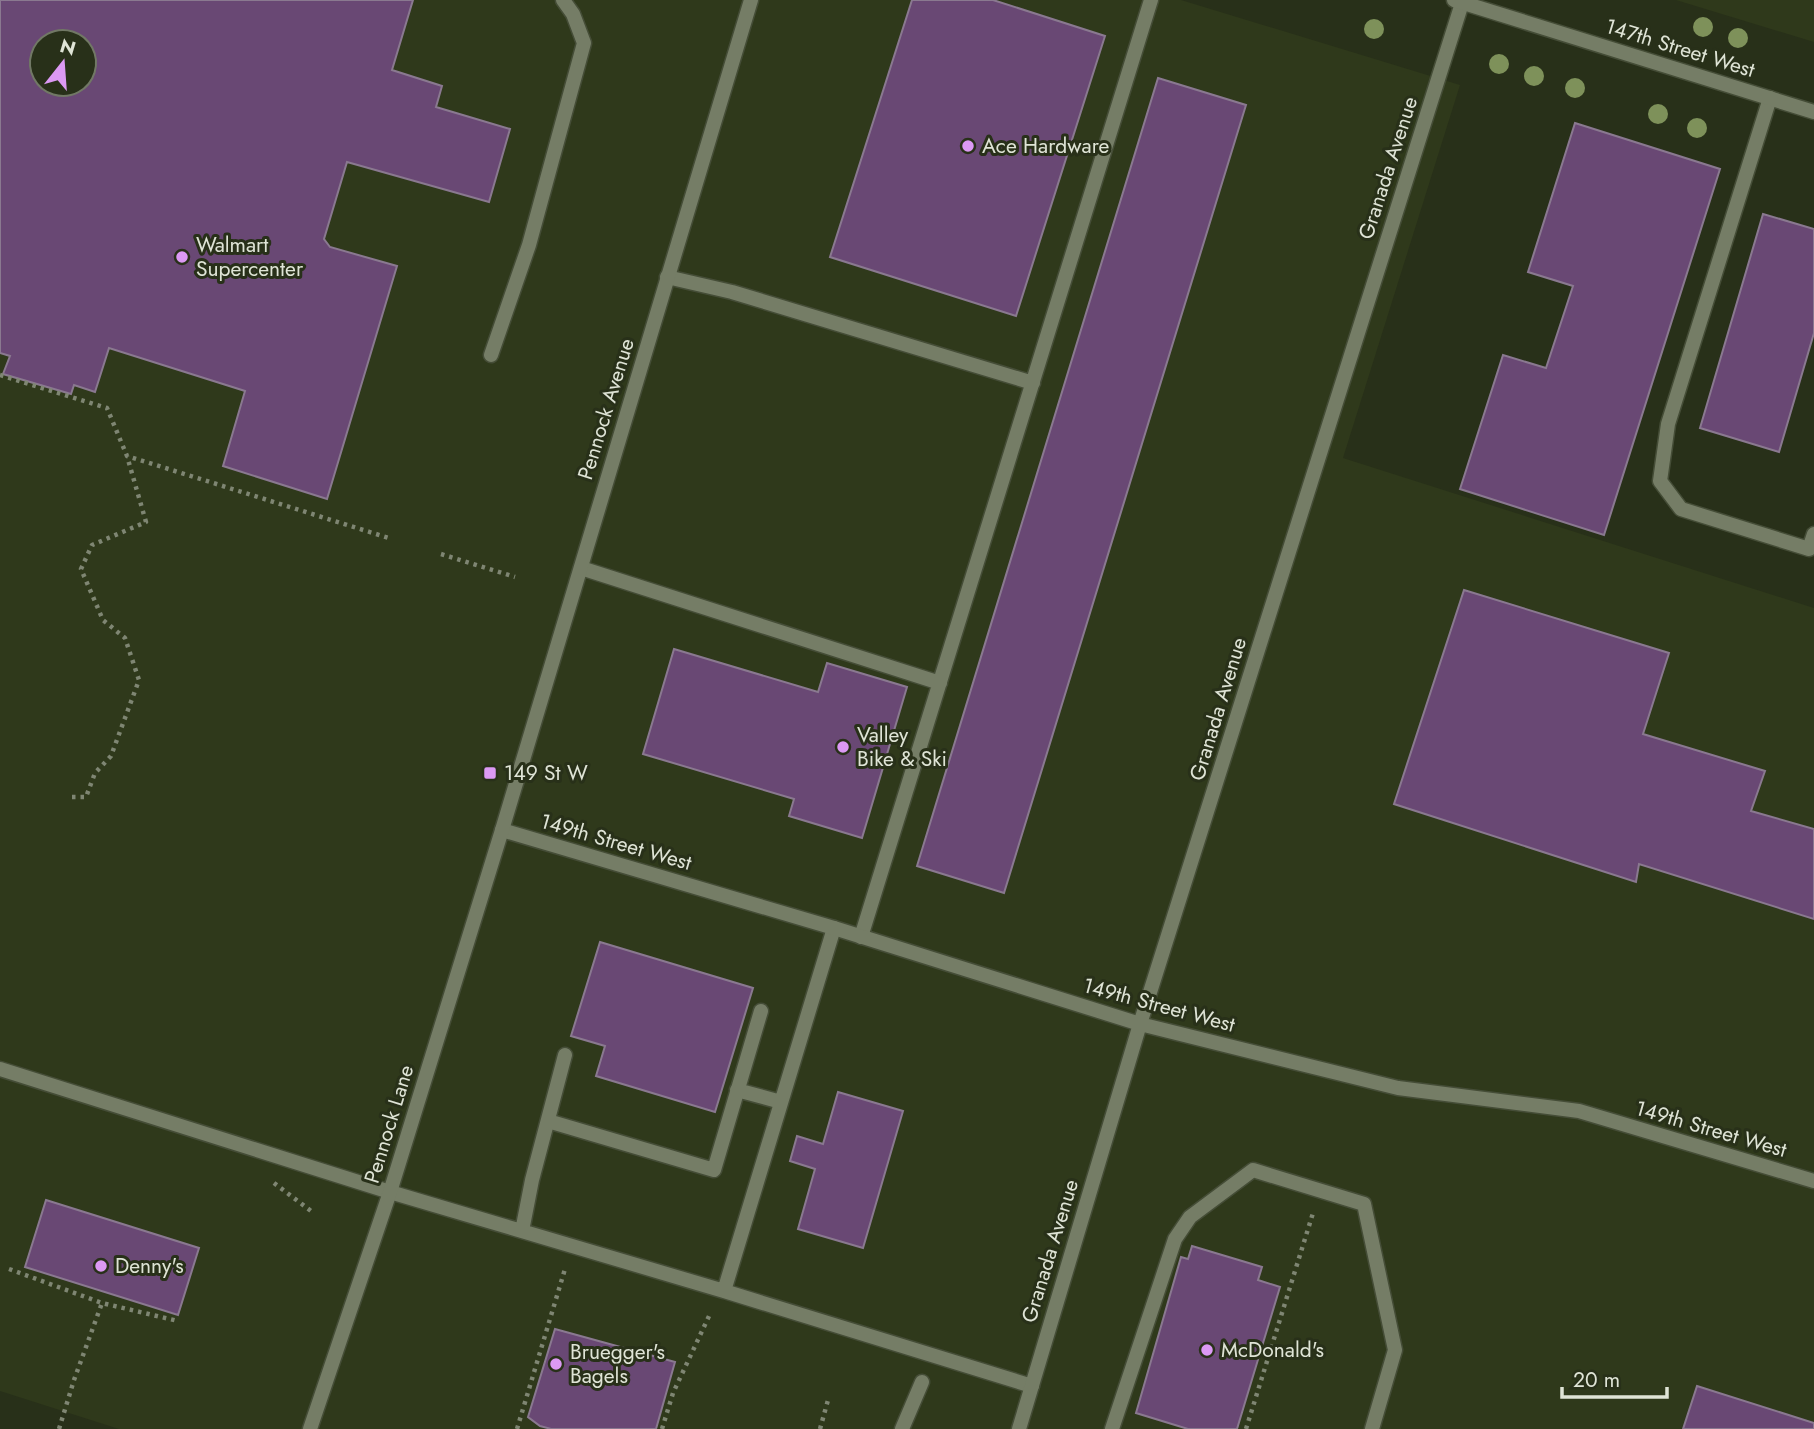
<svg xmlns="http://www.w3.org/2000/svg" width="1814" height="1429" viewBox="0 0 1814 1429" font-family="Jost,sans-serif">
<rect width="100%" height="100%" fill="#283019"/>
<path fill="#2f391b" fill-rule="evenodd" d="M0,0H1181L1460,85L1343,458L1814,608V1429H119L0,1391ZM42,42H84V84H42Z
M1676,0H1814V42Z"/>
<path fill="#694874" stroke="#8a7990" stroke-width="2" fill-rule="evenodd" d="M0,0H413L392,70L442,86L436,107L510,129L489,202L347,162L324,239L330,247L397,266L327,499L223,466L245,391L109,348L95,392L74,385L71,394L3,374L10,356L0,353ZM42,42H84V84H42Z
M912,0H993L1105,36L1016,316L830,257Z
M1158,78L1246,105L1004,893L917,866Z
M1575,123L1720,169L1604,535L1460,489L1503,355L1546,368L1573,286L1528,272Z
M1763,214L1814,229V333L1779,452L1700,428Z
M1464,590L1669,653L1643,734L1765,771L1751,811L1814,829V919L1639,864L1636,882L1394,804Z
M674,649L818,692L827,663L907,687L862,838L789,816L794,799L643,754Z
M600,942L753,988L715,1112L596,1076L605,1046L571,1036Z
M838,1092L903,1111L863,1248L798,1229L815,1169L790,1161L797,1136L823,1144Z
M46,1200L199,1248L178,1315L25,1267Z
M1192,1246L1262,1267L1258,1280L1280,1287L1237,1429H1188L1136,1413L1181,1257L1188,1259Z
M555,1329L675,1362L656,1429H551L540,1426L528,1417Z
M1697,1386L1814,1423V1429H1683Z"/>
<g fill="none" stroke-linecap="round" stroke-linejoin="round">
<defs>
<path id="service" d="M1770,98L1668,424L1660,481L1681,509L1809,549L1814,534
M667,277L732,292L1033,383
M491,355L529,245L584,43L573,14L563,0
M581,568L940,683
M834,928L724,1291L1032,1386
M861,937L1151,0
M0,1069L390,1192L724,1291
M737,1090L781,1102
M548,1121L714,1170L761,1011
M522,1231L532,1180L565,1055
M902,1429L922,1382
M1112,1429L1175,1239L1190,1217L1253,1170L1364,1204L1395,1350L1372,1429"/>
<path id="minor" d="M502,830L834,928L1140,1024L1398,1088L1579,1111L1814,1181
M1019,1429L1140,1024L1463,0"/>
<path id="tertiary" d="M1454,0L1814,112
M310,1429L390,1192L502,830L751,0"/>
</defs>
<use href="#service" stroke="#454d37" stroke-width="17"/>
<use href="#minor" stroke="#454d37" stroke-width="17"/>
<use href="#tertiary" stroke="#454d37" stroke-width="17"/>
<path stroke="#7f8673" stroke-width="4.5" stroke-dasharray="3.5 5" stroke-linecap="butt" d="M0,375L107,408L127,456L392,539
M441,554L515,577
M72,797H86L95,773L111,756L139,680L125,638L103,620L81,569L92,545L146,522L127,456
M274,1183L311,1211
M9,1269L102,1303L178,1321
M59,1429L74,1380L102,1303
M517,1429L565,1269
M662,1429L673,1393L710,1314
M820,1429L828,1400
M1246,1429L1313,1213"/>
<use href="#service" stroke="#757d66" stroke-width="14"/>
<use href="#minor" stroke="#757d66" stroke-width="14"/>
<use href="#tertiary" stroke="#757d66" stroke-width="14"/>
</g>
<g fill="#7e915a">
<circle cx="1703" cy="27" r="10"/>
<circle cx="1374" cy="29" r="10"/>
<circle cx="1738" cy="38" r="10"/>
<circle cx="1499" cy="64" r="10"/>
<circle cx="1534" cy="76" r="10"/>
<circle cx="1575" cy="88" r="10"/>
<circle cx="1658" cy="114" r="10"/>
<circle cx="1697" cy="128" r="10"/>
</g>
<g fill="#dc99f4" stroke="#283019" stroke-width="2.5">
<circle cx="968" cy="146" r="7"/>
<circle cx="182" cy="257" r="7"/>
<circle cx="843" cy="747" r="7"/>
<rect x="483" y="766" width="14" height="14" rx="3.5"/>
<circle cx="101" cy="1266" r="7"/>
<circle cx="1207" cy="1350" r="7"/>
<circle cx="556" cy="1364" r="7"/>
</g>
<g text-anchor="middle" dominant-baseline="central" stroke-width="6" stroke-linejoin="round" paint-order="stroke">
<g font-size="21" fill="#dfe4d6" stroke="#283019">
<text transform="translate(1680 48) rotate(17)">147th Street West</text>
<text transform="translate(1388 168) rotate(-72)">Granada Avenue</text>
<text transform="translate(606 409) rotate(-73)">Pennock Avenue</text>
<text transform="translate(1218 709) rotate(-73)">Granada Avenue</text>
<text transform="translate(616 842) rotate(16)">149th Street West</text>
<text transform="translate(1159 1005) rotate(15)">149th Street West</text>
<text transform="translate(389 1124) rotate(-73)">Pennock Lane</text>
<text transform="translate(1711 1129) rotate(16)">149th Street West</text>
<text transform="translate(1050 1251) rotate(-73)">Granada Avenue</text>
</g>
<g font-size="21" fill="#dfe4d6" stroke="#283019" text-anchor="start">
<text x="982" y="146">Ace Hardware</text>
<text x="196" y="245">Walmart<tspan x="196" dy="24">Supercenter</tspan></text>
<text x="857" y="735">Valley<tspan x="857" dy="24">Bike &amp; Ski</tspan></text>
<text x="504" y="773">149 St W</text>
<text x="115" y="1266">Denny's</text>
<text x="1221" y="1350">McDonald's</text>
<text x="570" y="1352">Bruegger's<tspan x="570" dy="24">Bagels</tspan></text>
</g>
</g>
<g transform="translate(63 63) rotate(17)"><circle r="33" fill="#283019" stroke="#717865" stroke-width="2"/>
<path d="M0-5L12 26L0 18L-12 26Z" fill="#dc99f4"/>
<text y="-10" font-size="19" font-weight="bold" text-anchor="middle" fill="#dfe4d6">N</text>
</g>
<path d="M1562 1387v10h105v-10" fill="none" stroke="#dfe4d6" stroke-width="3.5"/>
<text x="1573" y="1387" font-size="21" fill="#dfe4d6" stroke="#283019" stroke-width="5" paint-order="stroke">20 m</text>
</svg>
